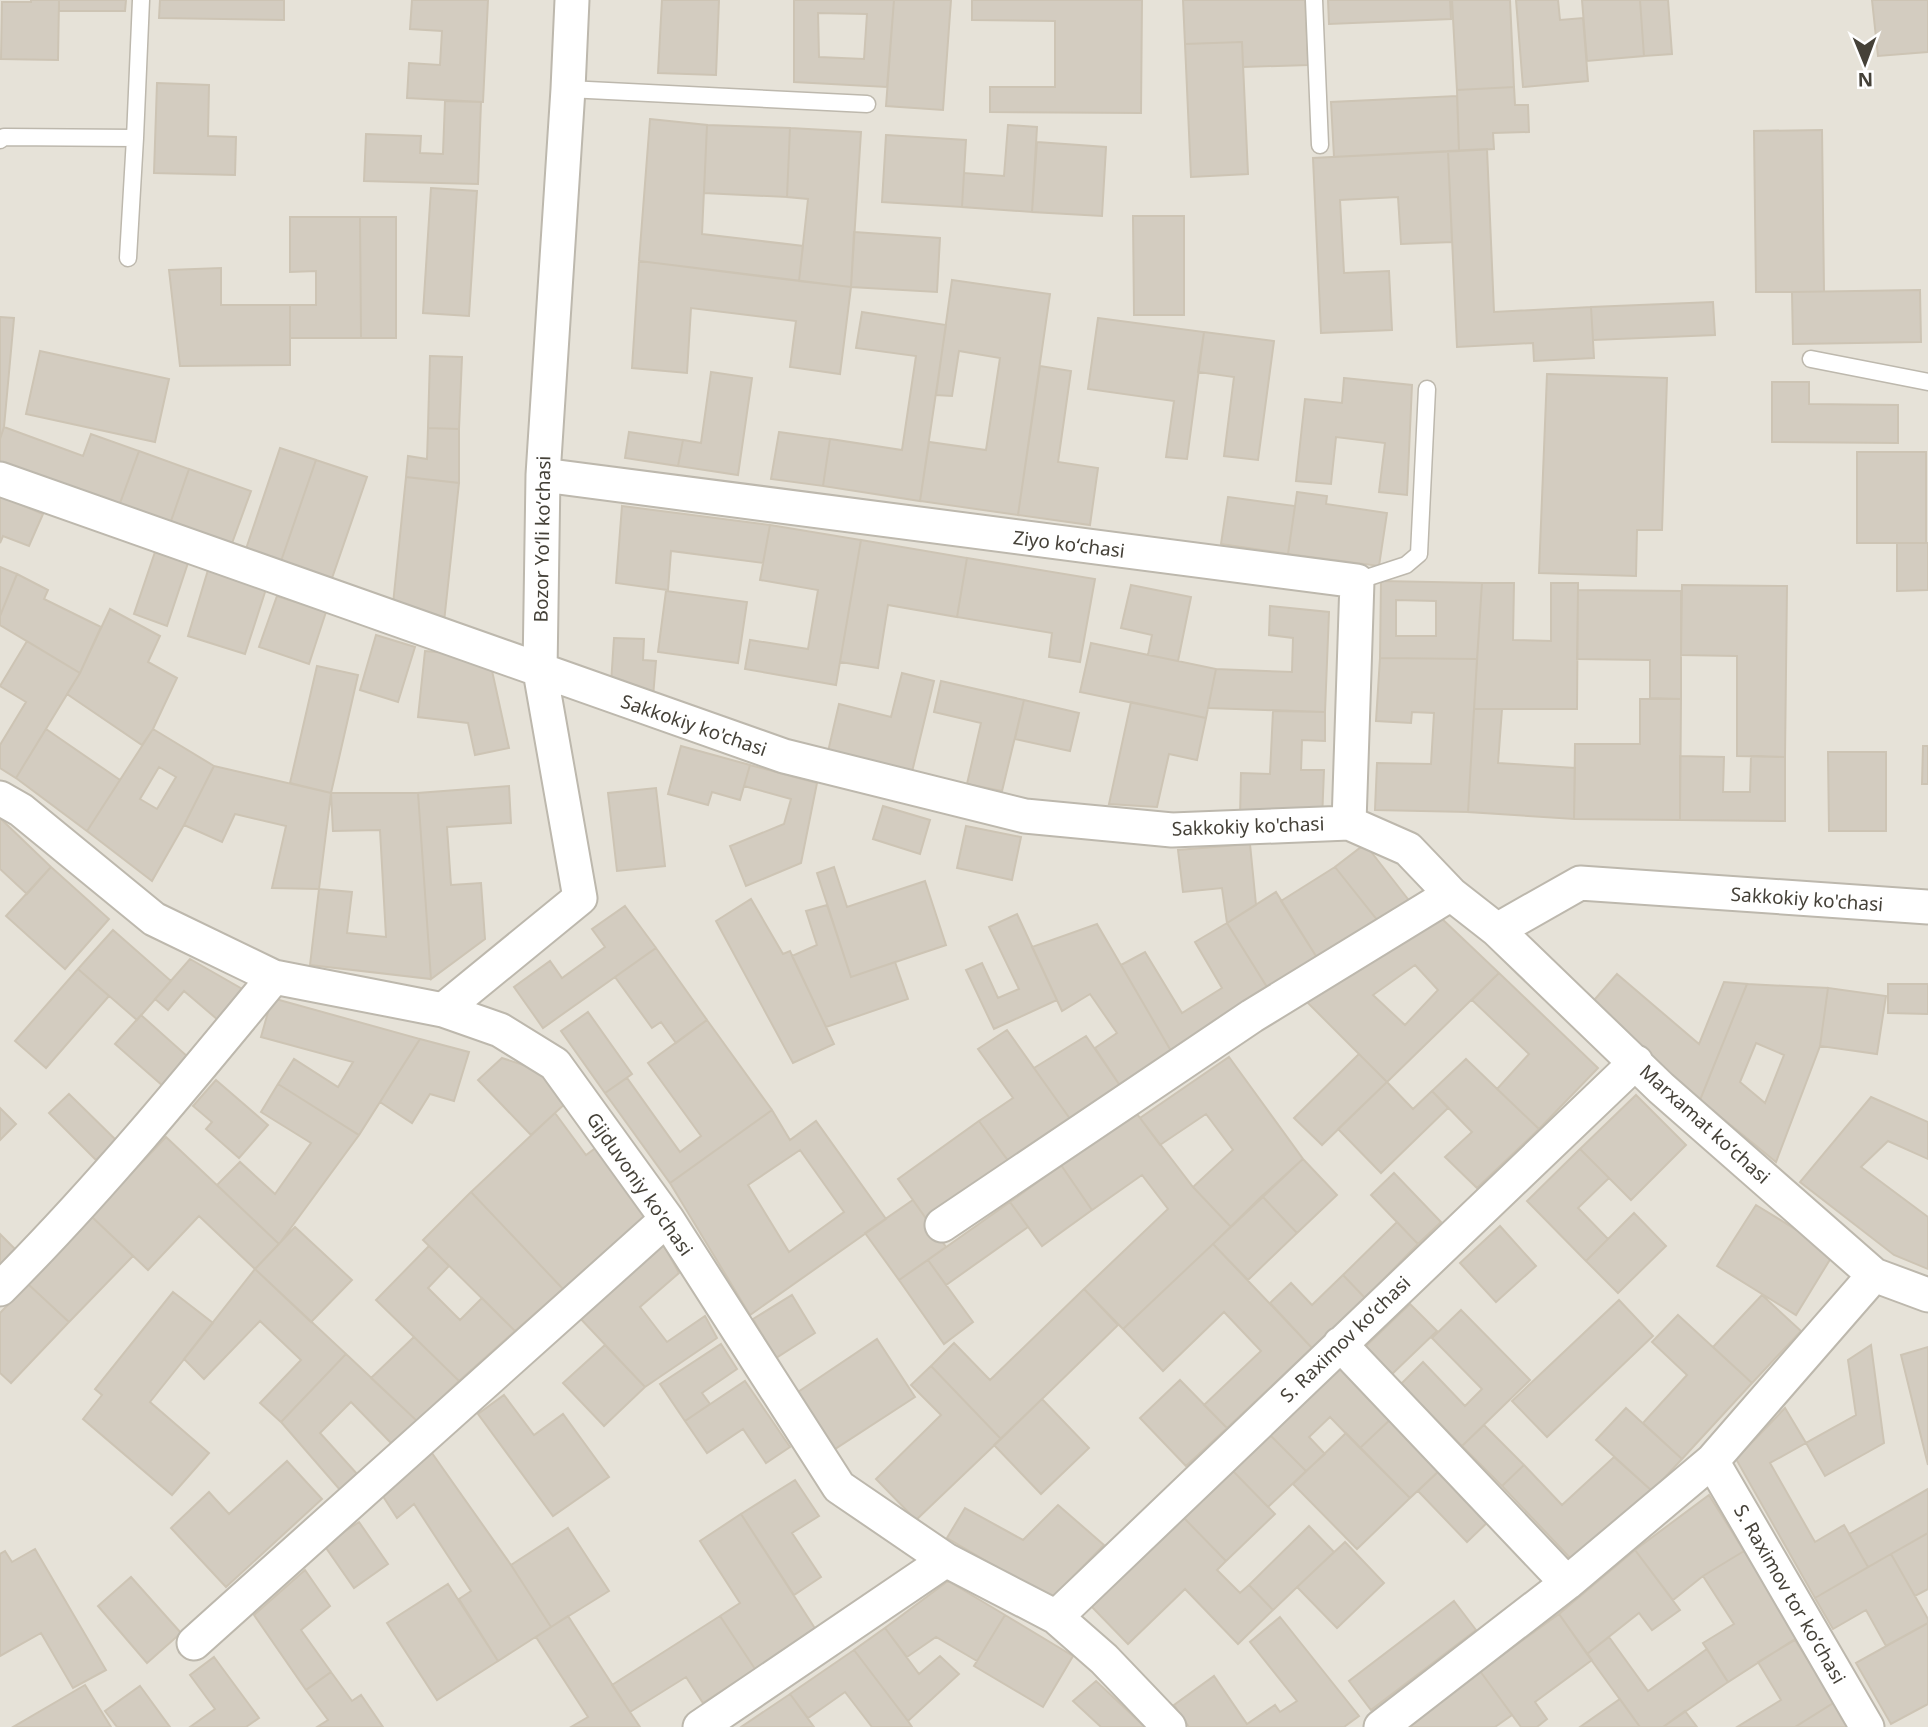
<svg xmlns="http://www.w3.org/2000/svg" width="1928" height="1727" viewBox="0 0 1928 1727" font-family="'Noto Sans',sans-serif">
<rect width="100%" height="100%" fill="#f3f0e9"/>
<path fill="#e6e2d8" d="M0,0H1928V1727H0Z"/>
<path fill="#d3ccc0" stroke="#cdc4b4" stroke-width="2" fill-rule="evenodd" d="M31,0H59L58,60L1,59L2,2H31Z
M59,0H126L125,11H59Z
M160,0H284V20L159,18Z
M412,0H488L483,102L407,98L409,63L440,65L442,31L410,29Z
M662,0H719L716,75L658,73Z
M794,0H894L887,87L794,82ZM818,13L867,14L864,59L819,57Z
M894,0H951L943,110L886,106Z
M972,0H1142L1141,113L990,112V87H1055V21L972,20Z
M1183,0H1305L1308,65L1243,67L1242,42L1185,44Z
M1328,0H1450L1451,19L1329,24Z
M1452,0H1510L1514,87L1457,90Z
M1516,0H1558L1560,20L1583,18L1588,81L1523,87Z
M1582,0H1640L1644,56L1587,61Z
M1640,0H1668L1672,54L1644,56Z
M1872,0H1928V52L1878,56Z
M1242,42L1248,174L1191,177L1185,44Z
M157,83L209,85L208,136L236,137L235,175L154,173Z
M1514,87L1515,105H1528L1529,132L1493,133L1494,149L1459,151L1457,90Z
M1457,96L1459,151L1334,157L1331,102Z
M445,101L481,102L478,184L364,181L366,134L421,136L420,153L443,154Z
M650,119L707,125L702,234L803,246L799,281L639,261Z
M707,125L790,128L787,197L704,193Z
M1008,125L1037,127L1032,212L962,207L964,173L1004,176Z
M790,128L861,132L851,287L799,281L808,199L787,197Z
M1822,130L1824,292H1756L1754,131Z
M886,135L966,140L962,207L882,202Z
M1037,142L1106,147L1102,216L1032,212Z
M1487,149L1494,312L1591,307L1594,358L1534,361L1533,343L1457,347L1448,151Z
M1448,151L1452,242L1401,244L1398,197L1340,200L1344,273L1389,271L1392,330L1321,333L1313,158Z
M431,188L477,191L469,316L423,313Z
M1133,216H1184V315H1134Z
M290,217H360L361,338H290V305H316V271L290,272Z
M360,217H396V338H361Z
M854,232L940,238L937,292L851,287Z
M639,261L851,287L840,374L790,367L796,321L691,308L687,373L632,368Z
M221,268V305H290V365L180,366L169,270Z
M952,280L1050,294L1018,515L920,501L929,442L986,450L1000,358L959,351L952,396L936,395Z
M1920,290L1921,342L1793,344L1792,292Z
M1713,302L1715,335L1593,340L1591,307Z
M862,312L946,325L920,501L823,486L830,439L902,450L916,356L856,348Z
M0,317L14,318L4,427L0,439Z
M1098,318L1204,332L1187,459L1166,457L1174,401L1088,389Z
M1204,332L1274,341L1258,460L1224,456L1234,377L1198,372Z
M40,351L169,379L155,442L26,414Z
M430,356L462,357L459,429L428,428Z
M1040,366L1071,371L1058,462L1098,468L1090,525L1018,515Z
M711,372L752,378L738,475L678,466L683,440L701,443Z
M1547,374L1667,378L1662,530H1637L1636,576L1539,573Z
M1344,378L1412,385L1407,495L1379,492L1385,443L1336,437L1331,484L1296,481L1305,399L1342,403Z
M1772,382H1809V404L1898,405V443L1772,442Z
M4,427L83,456L91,434L139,451L119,506L0,462V439Z
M428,428L459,429V483L406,477L408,456L427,459Z
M629,432L683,440L678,466L625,458Z
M779,432L830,439L823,486L771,479Z
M280,448L316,460L280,564L245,552Z
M139,451L189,469L170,524L119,506Z
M1857,452H1926V543H1857Z
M316,460L367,477L331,581L280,564Z
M189,469L251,491L231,546L170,524Z
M406,477L459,483L444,622L393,604Z
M1297,492L1327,496L1326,504L1387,513L1379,566L1288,554Z
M0,496L43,514L29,546L3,536L0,543Z
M1228,497L1295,506L1288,554L1221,544Z
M622,506L770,525L763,563L671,551L668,590L616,583Z
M770,525L861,540L836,685L745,669L750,640L808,649L818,590L760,580Z
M861,540L967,558L957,617L888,605L878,668L840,662Z
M1897,543H1928V590L1897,591Z
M155,552L188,563L167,626L134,614Z
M967,558L1095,579L1080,662L1049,657L1052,633L957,617Z
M0,567L17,574L0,616Z
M208,570L266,589L245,654L188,636Z
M17,574L48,590L44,599L101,627L80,673L0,625V616Z
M1381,581L1482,583L1477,659L1380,658ZM1396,600L1436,601V636H1396Z
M1482,583H1514L1513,640L1551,641V583H1578L1577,709H1474Z
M1131,585L1191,597L1178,661L1148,655L1152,635L1121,628Z
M1682,585L1787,586L1785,757L1737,756V656L1681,655Z
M1578,590L1681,591V699L1650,698V660L1577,659Z
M666,591L747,602L738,663L658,652Z
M277,596L326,612L309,664L259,647Z
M1270,606L1329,612L1325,712L1208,708L1216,669L1292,672L1293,638L1269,635Z
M110,609L160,636L148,662L177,678L153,729L142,745L67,694L80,673Z
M376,635L415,647L398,702L360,690Z
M614,638L644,639L643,660L656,661L653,697L611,684Z
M27,641L80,673L16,778L0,768V745L26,702L0,686Z
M1091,643L1216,669L1206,718L1080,692Z
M425,651L489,657L509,748L475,755L468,723L418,717Z
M1380,658L1477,659L1468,812L1375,810L1377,763L1431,764L1434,713L1412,712L1411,723L1376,721Z
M317,666L358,675L331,793L290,783Z
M902,673L934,681L911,776L827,756L839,704L891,717Z
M941,681L1024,700L1002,791L967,784L981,723L934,712Z
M1640,699H1681L1680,820L1574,819L1575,744H1640Z
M1024,700L1079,713L1070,751L1015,739Z
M1131,702L1206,718L1197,760L1169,754L1157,807L1109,804Z
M1474,709H1502L1498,763L1575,768L1574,819L1468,812Z
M1273,711L1325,712V741L1302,740L1301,770H1324L1322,820L1240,817L1241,773L1270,774Z
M46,729L120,780L87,831L16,778Z
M153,729L214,766L184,825L152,881L87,831ZM159,767L176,777L157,809L140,799Z
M681,746L750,765L740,800L712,792L708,805L668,794Z
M1923,746H1928V784H1922Z
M1828,752H1886V831H1829Z
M1680,756L1724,757L1723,792H1750L1751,756L1785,757V821L1680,820Z
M750,765L817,783L801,863L746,886L730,846L784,824L791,799L744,786Z
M214,766L331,793L319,889L272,888L286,826L235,814L222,842L184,825Z
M509,786L511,823L447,827L451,885L481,883L485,939L431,979L418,793Z
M656,788L665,866L617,871L608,793Z
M331,793H418L431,979L310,965L319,889L352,892L347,933L386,937L380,830L333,831Z
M883,806L930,820L920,854L873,839Z
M0,818L51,867L27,894L0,869Z
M966,826L1021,837L1012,880L957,868Z
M1250,844L1256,905L1227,923L1222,888L1183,892L1178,850Z
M1365,844L1411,903L1382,926L1335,867Z
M51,867L109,919L65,969L6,916Z
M834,867L847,907L925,881L946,945L851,977L817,873Z
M1335,867L1382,926L1321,964L1281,901Z
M1276,892L1321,964L1272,995L1227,923Z
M751,899L783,954L790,951L834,1044L793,1063L716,921Z
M827,905L851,977L895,962L908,999L826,1027L792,956L817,945L806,911Z
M625,906L656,948L543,1028L514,987L550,961L562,978L605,947L592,929Z
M1017,914L1057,1000L994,1029L966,970L982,963L998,998L1019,989L989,927Z
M1439,916L1499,973L1387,1082L1304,999ZM1415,965L1438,990L1405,1025L1373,995Z
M1227,923L1272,995L1174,1056L1121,965L1145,952L1182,1013L1222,988L1195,942Z
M1097,924L1174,1056L1123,1090L1095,1048L1117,1033L1090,994L1062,1011L1032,947Z
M113,930L171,981L137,1020L78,969Z
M656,948L707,1020L676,1043L661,1022L652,1028L615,977Z
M190,959L244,990L218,1020L184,991L168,1010L155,999Z
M78,969L109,996L46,1068L15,1041Z
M1499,973L1598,1068L1539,1129L1497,1089L1529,1054L1472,1000Z
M1617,974L1699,1044L1724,982L1747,984L1700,1100L1589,1006Z
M1747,984L1828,988L1820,1046L1776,1162L1700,1100ZM1756,1043L1784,1055L1765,1103L1740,1082Z
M1888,984H1928V1014L1888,1013Z
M1828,988L1886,996L1877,1054L1820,1046Z
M272,998L420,1039L359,1135L278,1084L294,1059L338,1087L353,1062L261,1037Z
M588,1012L632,1074L605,1093L561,1031Z
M141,1015L188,1057L163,1086L115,1044Z
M707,1020L772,1110L670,1183L605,1093L627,1078L680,1152L701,1136L648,1063Z
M1007,1030L1073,1123L1012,1166L979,1121L1013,1098L978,1049Z
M1086,1036L1123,1090L1073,1123L1034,1068Z
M420,1039L469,1052L454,1101L430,1094L412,1123L380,1102Z
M1359,1054L1387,1082L1322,1145L1294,1118Z
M1229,1057L1303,1159L1231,1227L1193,1187L1233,1150L1206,1114L1160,1145L1140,1118Z
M502,1058L539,1070L568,1101L531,1135L478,1080Z
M1466,1059L1539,1129L1477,1188L1445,1157L1472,1132L1432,1091Z
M216,1080L268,1125L239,1158L206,1129L212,1122L193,1106Z
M1387,1082L1413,1109L1432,1091L1448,1108L1381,1173L1338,1129Z
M278,1084L359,1135L279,1244L217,1185L240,1162L275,1194L311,1143L261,1112Z
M69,1094L116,1140L96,1160L49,1113Z
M1636,1095L1686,1145L1631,1200L1580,1149Z
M1871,1097L1928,1122V1159L1888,1141L1861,1167L1928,1217V1269L1894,1255L1800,1182Z
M0,1108L16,1124L0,1140Z
M772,1110L790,1140L816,1121L886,1219L750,1315L670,1183ZM800,1150L844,1212L789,1252L748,1185Z
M555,1113L586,1155L597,1147L647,1215L563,1289L471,1192Z
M1137,1114L1193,1187L1231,1227L1123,1329L1084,1289L1168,1209L1142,1175L1092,1210L1061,1165Z
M979,1121L1012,1166L930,1224L898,1179Z
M166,1137L279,1244L255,1269L199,1216L148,1270L91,1216Z
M1580,1149L1609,1178L1578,1208L1608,1239L1586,1261L1527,1201Z
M1303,1159L1337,1195L1297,1233L1262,1196Z
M1061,1165L1092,1210L1042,1246L1010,1202Z
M1394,1173L1441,1222L1418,1244L1371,1195Z
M471,1192L563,1289L515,1331L423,1240Z
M1262,1196L1297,1233L1248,1280L1213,1244Z
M913,1200L946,1247L899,1280L865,1233Z
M1010,1202L1028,1227L946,1285L928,1260Z
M1756,1205L1834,1253L1796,1315L1717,1266Z
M1634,1213L1666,1246L1618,1293L1586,1261Z
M91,1216L133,1256L69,1322L28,1284Z
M1397,1222L1418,1244L1365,1298L1343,1275Z
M1500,1226L1536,1266L1496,1302L1460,1263Z
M295,1227L352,1280L311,1322L255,1269Z
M0,1234L15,1249L0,1264Z
M662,1242L679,1273L640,1307L667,1342L705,1316L717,1338L645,1387L578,1316Z
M1213,1244L1312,1348L1227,1428L1204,1405L1261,1351L1224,1312L1163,1371L1123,1329Z
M429,1246L449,1266L428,1288L460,1320L482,1298L515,1331L459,1381L376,1300Z
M928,1260L973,1322L944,1344L899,1280Z
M255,1269L346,1354L281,1422L260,1403L301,1360L260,1321L204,1379L184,1359Z
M1343,1275L1365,1298L1312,1348L1270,1303L1291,1283L1312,1305Z
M28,1284L69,1322L11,1383L0,1373V1313Z
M1084,1289L1118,1325L1001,1439L931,1366L954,1343L990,1380Z
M173,1292L213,1323L150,1402L209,1453L172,1495L83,1419L102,1395L95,1389Z
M792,1295L815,1333L776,1358L753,1319Z
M1762,1295L1801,1331L1752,1383L1713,1347Z
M1619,1300L1653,1336L1547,1437L1512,1401Z
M1410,1304L1437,1331L1391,1375L1364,1348Z
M1461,1310L1530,1380L1462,1446L1401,1384L1423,1362L1465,1406L1482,1389L1432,1338Z
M1678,1315L1752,1383L1682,1459L1643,1423L1687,1375L1652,1342Z
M414,1337L459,1381L417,1421L371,1378Z
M877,1339L915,1397L835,1449L798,1392Z
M721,1344L737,1369L702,1393L710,1404L685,1421L660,1384Z
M605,1345L645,1387L604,1426L563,1383Z
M1871,1345L1884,1443L1825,1476L1806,1443L1856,1415L1848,1360Z
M1928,1347V1465L1901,1355Z
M346,1354L417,1421L392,1444L351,1402L320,1433L358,1475L341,1491L281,1422Z
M1342,1364L1393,1417L1360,1448L1330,1417L1309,1437L1325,1454L1306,1471L1269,1434Z
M931,1366L1001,1439L916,1520L876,1479L941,1415L911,1385Z
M1180,1380L1227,1428L1186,1466L1140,1418Z
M745,1381L790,1447L766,1463L743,1429L707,1453L685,1421Z
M504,1395L534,1435L563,1414L609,1477L553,1516L478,1414Z
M1042,1399L1089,1448L1041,1494L994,1445Z
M1626,1408L1682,1459L1652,1491L1596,1440Z
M1785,1408L1806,1443L1770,1463L1815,1542L1844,1525L1868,1567L1815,1598L1736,1459Z
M1393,1417L1442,1468L1410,1498L1360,1448Z
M1484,1425L1524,1465L1502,1486L1462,1446Z
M1346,1433L1410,1498L1357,1549L1293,1484Z
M1269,1434L1306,1471L1268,1507L1232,1470Z
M427,1446L511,1565L551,1627L498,1661L459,1599L471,1591L414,1504L397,1518L377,1487Z
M1614,1457L1652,1491L1574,1562L1502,1486L1524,1465L1562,1505Z
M287,1461L322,1499L226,1587L171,1528L209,1492L229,1514Z
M1442,1468L1492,1518L1467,1542L1418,1491Z
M1232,1470L1275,1514L1226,1561L1183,1517Z
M795,1480L819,1516L792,1533L821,1577L794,1595L741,1514Z
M1928,1489V1533L1868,1567L1849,1534Z
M1709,1495L1744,1551L1703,1576L1673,1600L1635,1550Z
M1058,1505L1104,1545L1051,1599L947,1538L965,1508L1023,1540Z
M741,1514L816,1630L755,1669L720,1616L740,1603L700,1541Z
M1183,1517L1226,1561L1217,1570L1240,1593L1249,1585L1273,1610L1238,1644L1185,1589L1128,1644L1091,1606Z
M359,1522L388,1564L354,1588L324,1545Z
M1309,1526L1334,1552L1273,1610L1249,1585Z
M568,1528L609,1591L551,1627L511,1565Z
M1928,1533V1589L1915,1596L1891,1554Z
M1345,1542L1384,1583L1337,1628L1297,1587Z
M35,1549L106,1670L73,1688L41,1633L0,1656V1554L5,1551L12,1562Z
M1635,1550L1680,1610L1652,1630L1639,1613L1587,1654L1559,1614Z
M1744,1551L1798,1637L1728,1682L1703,1643L1734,1624L1703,1576Z
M1891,1554L1928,1619V1623L1886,1646L1866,1610L1833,1629L1815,1598Z
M305,1570L330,1606L301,1630L331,1672L306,1690L254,1615Z
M131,1577L181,1633L147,1663L98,1606Z
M948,1581L1005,1615L977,1661L936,1637L907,1657L885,1628Z
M448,1584L498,1661L437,1700L387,1623Z
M1454,1601L1476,1630L1371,1710L1349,1681Z
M1559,1614L1592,1660L1535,1702L1547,1719L1537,1727H1521L1480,1671Z
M1005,1615L1073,1656L1043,1707L974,1666Z
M568,1616L630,1712L640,1727H571L588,1717L536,1637Z
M720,1616L755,1669L703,1703L686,1677L630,1712L612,1685Z
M1280,1617L1359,1716L1344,1727H1189L1174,1705L1214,1676L1247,1724L1275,1705L1280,1712L1297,1701L1250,1642Z
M1928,1623V1704L1891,1724L1856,1663Z
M885,1628L919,1674L940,1656L959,1674L908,1721L854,1650Z
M1609,1637L1648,1691L1707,1649L1728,1682L1663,1727H1640L1587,1654Z
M1795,1640L1835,1702L1795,1727H1737L1781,1700L1758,1662Z
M854,1650L908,1721L912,1727H872L845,1692L808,1718L790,1694Z
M214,1657L259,1718L246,1727H190L215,1709L190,1675Z
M1480,1671L1512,1715L1495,1727H1404Z
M331,1672L352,1701L361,1695L383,1727H317L328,1720L306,1690Z
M1096,1681L1145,1727H1101L1073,1701Z
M85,1685L111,1727H13Z
M140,1686L170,1727H117L105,1711Z
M790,1694L814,1727H741Z
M1620,1699L1640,1727H1580Z
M1835,1702L1850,1727H1795Z
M1685,1711L1697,1727H1663Z"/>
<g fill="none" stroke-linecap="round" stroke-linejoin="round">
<defs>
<path id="service" d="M1314,0L1320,145
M568,89L867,104
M0,140L4,137L135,138
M128,258L135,138L141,0
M1811,359L1928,382
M1357,581L1406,565L1419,554L1427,389"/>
<path id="minor" d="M543,475L1357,581L1349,823
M0,479L784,756L1025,816L1172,830L1349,823L1408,849L1451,894L1497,930L1580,883L1928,907
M0,798L21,810L154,919L274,977L443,1010L500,1030L555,1064L667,1219L839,1487L946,1560L1056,1617L1104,1659L1169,1727
M1497,930L1661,1088L1874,1275L1928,1295
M443,1010L580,898L540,671L543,475L568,89L572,0
M942,1225L1252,1016L1451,894
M0,1289C98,1191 186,1084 274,977
M1340,1344L1567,1583
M1712,1461L1867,1727
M1056,1617L1636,1062
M194,1643L667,1219
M700,1727L946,1560
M1381,1727L1567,1583L1712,1461L1874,1275"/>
</defs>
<use href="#service" stroke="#bdb8ad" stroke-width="19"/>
<use href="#minor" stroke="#bdb8ad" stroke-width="37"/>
<use href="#service" stroke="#fff" stroke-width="16"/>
<use href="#minor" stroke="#fff" stroke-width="33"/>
</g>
<g text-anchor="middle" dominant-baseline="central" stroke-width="5" stroke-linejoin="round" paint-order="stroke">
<g font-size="19" fill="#454138" stroke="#fff">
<text transform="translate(542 539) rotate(-89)">Bozor Yoʻli koʻchasi</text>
<text transform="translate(1069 544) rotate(7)">Ziyo koʻchasi</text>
<text transform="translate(694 725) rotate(19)">Sakkokiy ko'chasi</text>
<text transform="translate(1248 826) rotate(-2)">Sakkokiy ko'chasi</text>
<text transform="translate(1807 899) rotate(4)">Sakkokiy ko'chasi</text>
<text transform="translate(1705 1124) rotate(42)">Marxamat koʻchasi</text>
<text transform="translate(640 1184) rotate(55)">Gijduvoniy ko'chasi</text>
<text transform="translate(1345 1339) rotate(-44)">S. Raximov koʻchasi</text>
<text transform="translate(1790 1594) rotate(60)">S. Raximov tor koʻchasi</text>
</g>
</g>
<g transform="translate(1865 63) rotate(179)" stroke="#ffffff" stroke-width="5" paint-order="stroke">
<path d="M0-5L12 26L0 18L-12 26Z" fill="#454138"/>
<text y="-10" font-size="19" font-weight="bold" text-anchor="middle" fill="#454138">N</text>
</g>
</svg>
